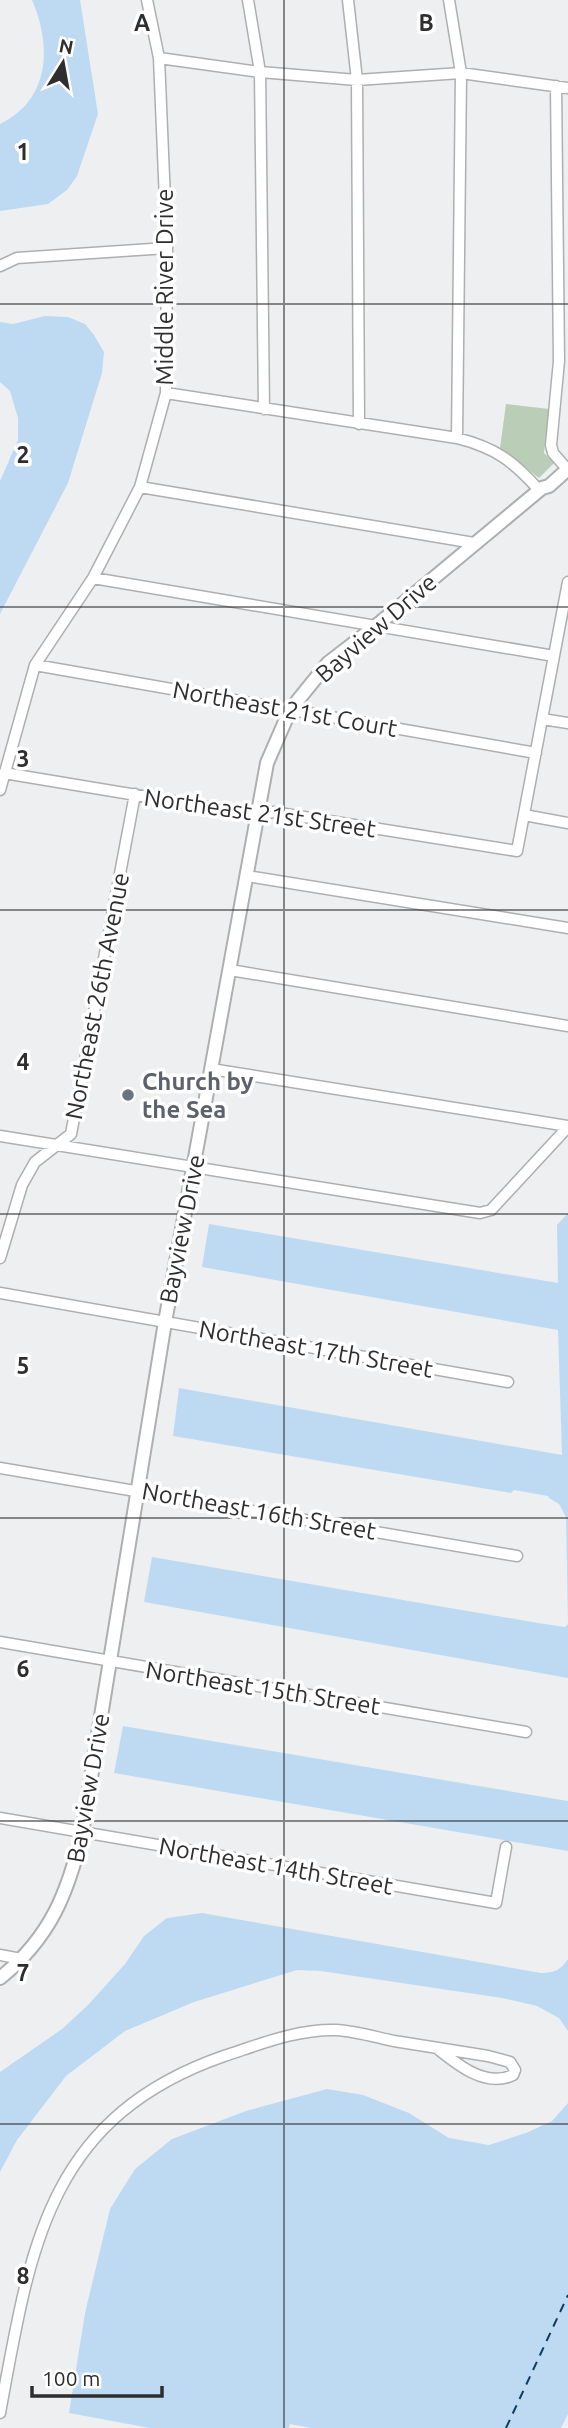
<svg xmlns="http://www.w3.org/2000/svg" width="568" height="2428" viewBox="0 0 568 2428" font-family="Ubuntu,sans-serif">
<rect width="100%" height="100%" fill="#eeeff1"/>
<path fill="#bacdb7" d="M506,404L549,409L544,453L554,463L539,478L500,448Z"/>
<path fill="#bedaf3" d="M32,0H80L98,114L77,176L67,190L48,204L0,211V124C50,100 52,46 32,0Z
M45,316L68,317L85,324L94,335L104,352L102,373L68,483L0,614V481L18,440V418L10,391L0,382V322L13,324Z
M568,1213V1623L566,1517L559,1504L549,1498L548,1496L514,1490L511,1493L173,1436L179,1388L562,1455L558,1330L202,1267L209,1224L558,1283L557,1225Z
M152,1557L538,1623L565,1627L568,1624V1678L144,1602Z
M123,1726L568,1801V1851L114,1773Z
M202,1913L541,1973C554,1973 561,1970 568,1959V2031L559,2018L537,2006L502,1998L321,1971L297,1970L194,2002L125,2031L66,2076L17,2140L0,2172V2072L62,2029L88,2005L125,1964L144,1936L167,1918Z
M327,2089L363,2095L409,2113L449,2138L489,2145L526,2133L552,2121L568,2103V2414L561,2428H311L290,2424L289,2428H150L69,2413L85,2313L110,2209L135,2169L172,2139L246,2111Z"/>
<g fill="none" stroke-linecap="round" stroke-linejoin="round">
<path stroke="#0e3c5e" stroke-width="2" stroke-dasharray="9 7" stroke-linecap="butt" d="M506,2428L568,2295"/>
<defs>
<path id="minor" d="M248,0L260,72L264,409
M348,0L357,80L359,424
M449,0L461,73L457,438
M159,58L260,72L357,80L461,73L568,88
M556,86L559,361L551,445L553,453L568,470
M0,266L17,258L167,248
M166,393L457,438C496,448 513,461 539,490
M140,487L474,543
M93,578L554,656
M35,665L536,753
M542,719L568,723
M4,773L257,815L273,812L517,851L568,582
M0,790L35,665L93,578L140,487L166,393L167,248L159,58L147,0
M524,815L568,823
M247,876L568,928
M230,970L568,1026
M211,1069L568,1126
M0,1136L480,1213L491,1210L568,1127
M0,1258L22,1185L35,1162L71,1134L135,794
M0,1293L508,1382
M0,1468L517,1556
M0,1642L526,1732
M0,1818L496,1903L506,1847
M0,1955L21,1959
M0,2413C30,2250 46,2118 224,2056C261,2044 297,2029 336,2030C355,2031 375,2037 394,2041C425,2046 456,2051 488,2056L510,2062L515,2070L513,2075C486,2088 458,2065 438,2049"/>
<path id="tertiary" d="M0,1978C50,1938 68,1893 82,1833L165,1322L267,763L290,710L328,663L376,626L542,488L549,486L568,469"/>
</defs>
<use href="#minor" stroke="#aeafb0" stroke-width="13"/>
<use href="#tertiary" stroke="#aeafb0" stroke-width="16"/>
<use href="#minor" stroke="#fff" stroke-width="10"/>
<use href="#tertiary" stroke="#fff" stroke-width="12"/>
</g>
<path fill="none" stroke="#2e2e2e" stroke-width="2" stroke-opacity="0.55" d="M284,0V2428M0,304H568M0,607H568M0,910H568M0,1214H568M0,1518H568M0,1821H568M0,2124H568"/>
<circle fill="#6b7280" stroke="#fff" stroke-width="2.5" cx="128" cy="1095" r="7"/>
<g text-anchor="middle" dominant-baseline="central" stroke-width="7" stroke-linejoin="round" paint-order="stroke">
<g font-size="24" fill="#2e2e2e" stroke="#fff">
<text transform="translate(164 287) rotate(-90)">Middle River Drive</text>
<text transform="translate(376 628) rotate(-41)">Bayview Drive</text>
<text transform="translate(285 709) rotate(10)">Northeast 21st Court</text>
<text transform="translate(260 813) rotate(8)">Northeast 21st Street</text>
<text transform="translate(97 996) rotate(-79)">Northeast 26th Avenue</text>
<text transform="translate(182 1229) rotate(-79)">Bayview Drive</text>
<text transform="translate(316 1349) rotate(10)">Northeast 17th Street</text>
<text transform="translate(259 1511) rotate(10)">Northeast 16th Street</text>
<text transform="translate(263 1688) rotate(9)">Northeast 15th Street</text>
<text transform="translate(88 1788) rotate(-80)">Bayview Drive</text>
<text transform="translate(276 1866) rotate(10)">Northeast 14th Street</text>
</g>
<g font-size="24" font-weight="bold" fill="#5b616d" stroke="#fff" text-anchor="start">
<text x="142" y="1081">Church by<tspan x="142" dy="28">the Sea</tspan></text>
</g>
</g>
<g font-size="23" text-anchor="middle" font-weight="bold" fill="#2e2e2e" stroke="#fff" stroke-width="7" stroke-linejoin="round" paint-order="stroke">
<text x="142" y="31">A</text>
<text x="426" y="31">B</text>
<text x="23" y="160">1</text>
<text x="23" y="463">2</text>
<text x="23" y="767">3</text>
<text x="23" y="1070">4</text>
<text x="23" y="1374">5</text>
<text x="23" y="1677">6</text>
<text x="23" y="1981">7</text>
<text x="23" y="2284">8</text>
</g>
<g transform="translate(63 63) rotate(11)" stroke="#ffffff" stroke-width="5" paint-order="stroke">
<path d="M0-5L12 26L0 18L-12 26Z" fill="#2e2e2e"/>
<text y="-10" font-size="19" font-weight="bold" text-anchor="middle" fill="#2e2e2e">N</text>
</g>
<path d="M32 2386v10h130v-10" fill="none" stroke="#2e2e2e" stroke-width="3.5"/>
<text x="42" y="2386" font-size="21" fill="#2e2e2e" stroke="#ffffff" stroke-width="5" paint-order="stroke">100 m</text>
</svg>
